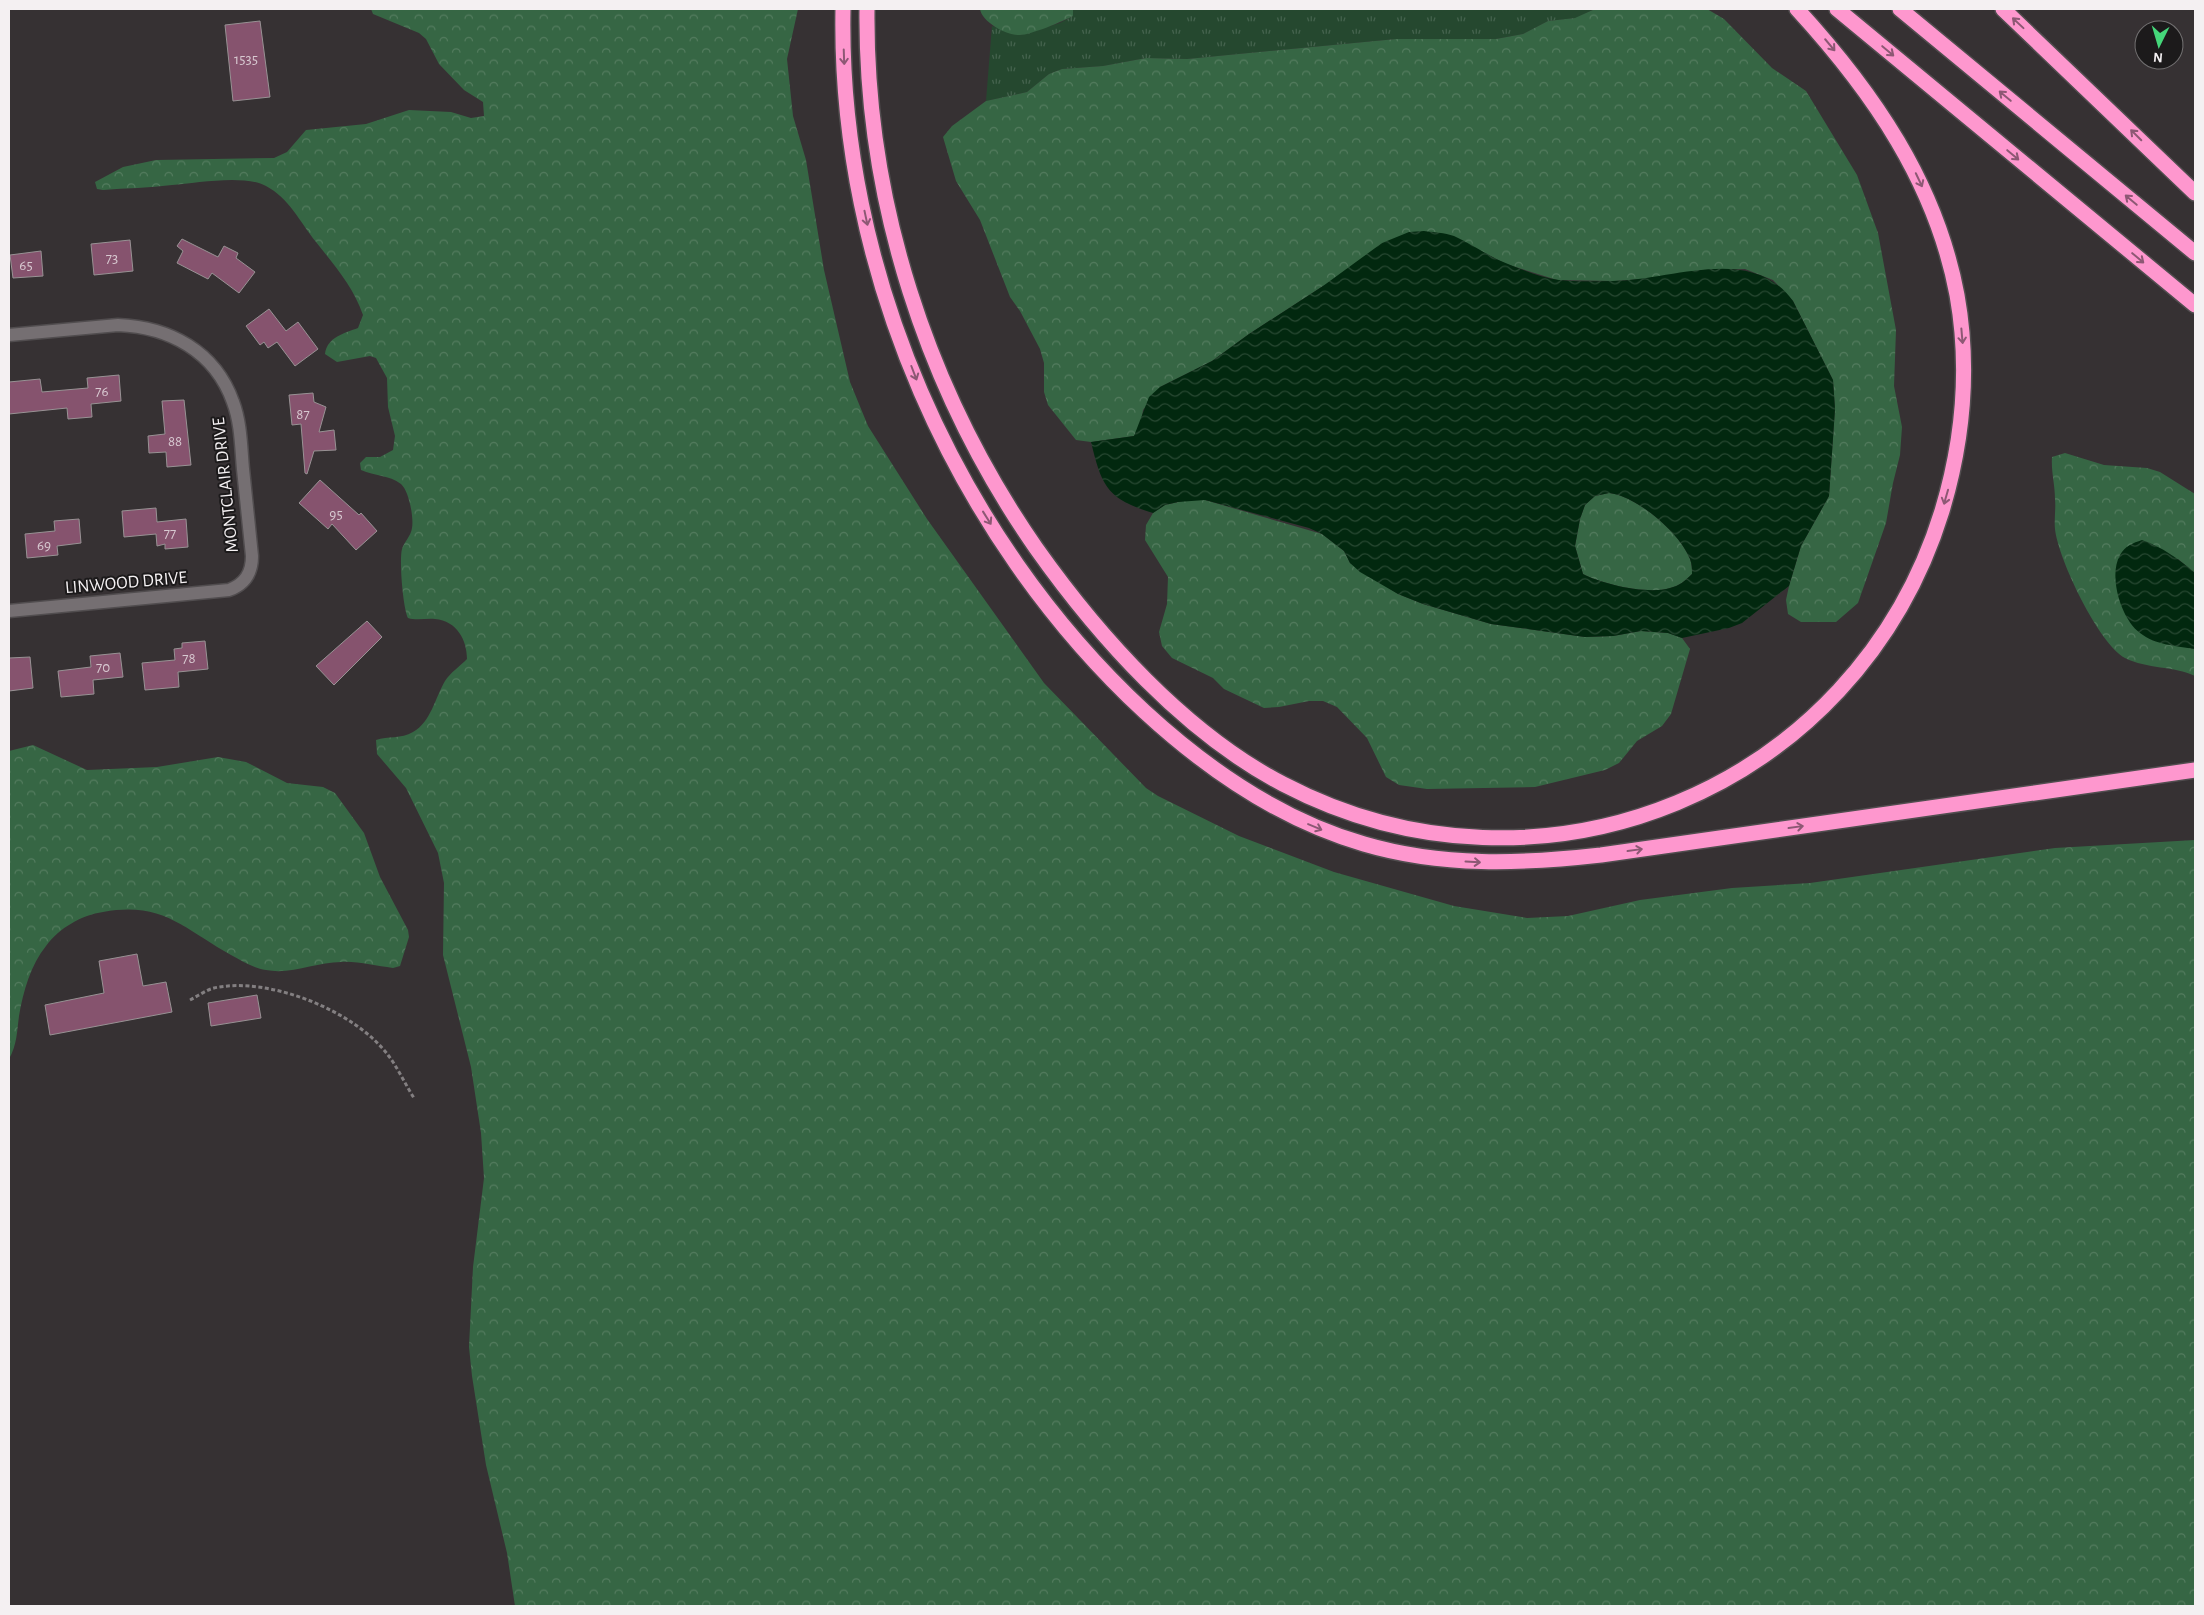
<svg xmlns="http://www.w3.org/2000/svg" width="2204" height="1615" viewBox="0 0 2204 1615" font-family="'Alegreya Sans',sans-serif">
<defs>
<pattern id="grass-tufts" width="24" height="20" patternUnits="userSpaceOnUse" patternTransform="scale(1.25)"><rect width="24" height="20" fill="#25482f"/><path d="M3 7l-1-3M5 7V3M7 7l1-3M15 17l-1-3M17 17v-4M19 17l1-3" fill="none" stroke="#45634e"/></pattern>
<pattern id="forest-crowns" width="20" height="18" patternUnits="userSpaceOnUse" patternTransform="scale(1.25)"><rect width="20" height="18" fill="#366644"/><path d="M2 6a3 3 0 1 1 6 0M12 15a3 3 0 1 1 6 0" fill="none" stroke="#547c5f"/></pattern>
<pattern id="water-waves" width="16" height="10" patternUnits="userSpaceOnUse" patternTransform="scale(1.25)"><rect width="16" height="10" fill="#02280f"/><path d="M0 5q4-4 8 0t8 0" fill="none" stroke="#284832"/></pattern>
</defs>
<rect width="100%" height="100%" fill="#363133"/>
<path fill="url(#grass-tufts)" d="M1073,9H1595L1576,18L1548,21L1523,34L1496,39H1396L1187,59L1146,58L1103,66L1062,69L1049,74L1027,92L986,101L992,26L1020,35L1060,23L1073,16Z"/>
<path fill="url(#forest-crowns)" d="M371,9H798L787,59L793,116L806,160L824,270L850,382L868,426L927,519L1044,683L1146,788L1158,796L1239,836L1334,872L1454,906L1527,918L1568,916L1640,900L1732,888L1810,883L2055,848L2195,840V1606H515L507,1553L486,1465L472,1376L469,1347L473,1267L484,1178L481,1133L471,1067L443,955L444,883L438,853L406,788L377,754L376,740C388,736 401,739 413,732C431,722 435,698 445,681C450,673 460,666 467,659C467,640 457,621 435,619C426,618 417,621 408,618C403,608 399,560 402,549C404,542 411,536 412,528C414,518 409,491 401,484C389,475 375,476 361,470L360,463L366,457H380L393,450L395,436L388,407L387,378L376,358L370,356L337,362L325,354C327,337 345,333 358,328L363,315C353,286 334,265 316,242C300,222 289,198 266,186C244,174 196,183 172,185C149,188 126,188 103,190L97,189L95,182L123,167L156,160L274,158L287,152L306,130L366,124L409,110L451,112L471,118L484,116L483,102L464,90L439,64L426,39L419,33L373,14Z
M980,9H1073V16C1064,21 1030,35 1020,35C1007,36 982,22 980,9Z
M1595,9H1707L1724,19L1772,68L1806,91L1857,175L1878,233L1896,330L1894,386L1902,427L1900,455L1893,483L1886,523L1858,603L1836,622H1801L1788,614L1786,600L1789,586L1801,546L1829,496L1835,409L1833,380L1793,301L1773,280L1745,269L1702,270L1658,278L1614,281L1557,280L1506,264L1452,236L1323,286L1249,334L1212,361L1160,387L1143,410L1141,423L1134,436L1091,442L1076,440L1048,405L1044,392V363L1040,349L1020,311L1010,297L980,220L956,181L943,137L952,126L986,101L1027,92L1049,74L1062,69L1103,66L1146,58L1187,59L1396,39H1496L1523,34L1548,21L1575,18Z
M2065,453L2104,465L2147,468L2160,472L2195,494V573L2178,559L2152,640L2195,649V676C2174,666 2147,669 2125,658C2099,644 2058,559 2055,529C2054,519 2056,509 2055,499C2055,484 2051,472 2052,457Z
M1609,493C1637,496 1680,533 1690,559C1692,564 1692,570 1692,574C1685,581 1679,586 1670,588C1648,595 1602,584 1583,574L1575,546L1580,519L1585,505L1595,496Z
M1192,499L1205,500L1322,534L1344,551L1350,563L1398,594L1423,604L1491,624L1585,637L1613,636L1641,631L1668,633L1682,638L1690,649L1671,714L1662,726L1637,741L1619,763L1605,770L1535,787L1427,789L1399,785L1386,777L1367,738L1337,707L1323,701H1309L1279,707L1264,708L1224,689L1213,678L1172,658L1162,646L1159,632L1167,604L1168,577L1145,540L1146,525L1153,513L1165,505Z
M33,745L87,770L157,767L218,757L246,762L287,783L323,787L335,793L364,833L380,877L408,930L409,937L400,966L393,968C376,966 358,961 341,962C316,962 291,975 266,970C253,968 242,961 231,955C184,929 163,901 103,912C82,915 59,928 46,946C31,964 23,992 19,1016C17,1031 17,1045 9,1059V751Z"/>
<path fill="url(#water-waves)" fill-rule="evenodd" d="M1424,231C1433,232 1445,233 1454,236C1472,244 1489,257 1508,264C1523,270 1542,278 1559,280C1576,282 1594,281 1612,281C1671,281 1751,243 1793,301L1833,380L1835,409L1829,496L1801,546L1789,586L1742,623L1729,628L1682,638L1668,633L1641,631L1613,636L1585,637L1491,624L1423,604L1398,594L1360,572L1350,563L1344,551L1322,534L1309,528L1205,500L1178,502L1165,505L1153,513C1107,499 1102,487 1091,442L1134,436L1149,397L1160,387L1212,361L1249,334L1323,286L1382,243L1409,232ZM1609,493C1637,496 1680,533 1690,559C1692,564 1692,569 1692,574C1685,581 1679,586 1670,588C1648,595 1602,584 1583,574L1575,546L1580,519L1585,505L1595,496Z
M2142,540C2162,547 2179,559 2195,573V649C2177,646 2155,645 2140,633C2121,619 2108,576 2120,555C2125,546 2133,543 2142,540Z"/>
<path fill="#86536e" stroke="#989294" d="M260,21L270,97L233,101L225,25Z
M182,239L218,257L224,246L238,253L236,258L255,272L239,293L212,273L208,279L177,263L183,251L177,246Z
M130,240L133,271L94,275L91,244Z
M41,251L43,276L13,278L10,255Z
M269,309L286,331L298,322L318,349L295,366L277,342L268,348L264,342L260,345L246,326Z
M119,375L121,401L91,404L92,417L68,419L67,408L9,414V382L40,379L42,392L88,388L87,378Z
M313,393L314,402L326,407L319,432L334,430L336,450L314,451L307,474L305,473L301,424L292,425L289,395Z
M184,400L191,465L167,467L166,452L149,453L148,436L165,434L162,401Z
M320,480L359,515L361,513L377,531L356,550L332,524L328,529L299,503Z
M156,508L157,522L186,519L188,547L165,549V544L157,546L156,534L124,537L122,511Z
M79,519L81,543L57,546L58,555L27,558L25,534L55,531L54,521Z
M367,621L382,637L334,685L316,666Z
M205,641L208,669L178,672L179,687L145,690L142,663L175,660L174,649L182,648V643Z
M120,653L123,677L93,680L94,694L61,697L58,671L91,667L90,656Z
M30,657L33,688L9,691V658Z
M137,954L143,986L166,982L172,1012L50,1035L45,1005L104,993L99,961Z
M257,995L261,1018L211,1026L208,1003Z"/>
<g fill="none" stroke-linecap="round" stroke-linejoin="round">
<defs>
<path id="minor" d="M9,335L118,325C169,327 215,351 233,402C241,423 241,447 243,469C246,498 249,527 252,556C252,573 245,584 229,590L9,611"/>
<path id="motorway" d="M843,9C838,269 955,536 1145,712C1208,770 1281,820 1364,844C1442,867 1521,864 1601,855L2195,770
M867,9C865,200 927,391 1036,548C1099,637 1185,733 1283,784C1541,919 1856,790 1942,511C1963,441 1970,368 1957,295C1936,183 1873,92 1797,9
M1837,9L2195,305
M1900,9L2195,253
M2003,9L2195,193"/>
</defs>
<use href="#minor" stroke="#514d4f" stroke-width="15"/>
<use href="#motorway" stroke="#514d4f" stroke-width="18"/>
<path stroke="#837f81" stroke-width="3" stroke-dasharray="4 2.5" stroke-linecap="butt" d="M190,1000C198,996 206,990 214,988C269,976 355,1011 388,1055C398,1068 405,1084 414,1098"/>
<use href="#minor" stroke="#756f72" stroke-width="12"/>
<use href="#motorway" stroke="#fe97ce" stroke-width="15"/>
</g>
<defs><path id="oneway-shaft" d="M-6 0H5M1.5-3L5.5 0L1.5 3" fill="none" stroke-width="1.6" stroke-linecap="round" stroke-linejoin="round" transform="scale(1.25)"/></defs>
<g stroke="#8d5874">
<use href="#oneway-shaft" transform="translate(2018 23) rotate(-137)"/>
<use href="#oneway-shaft" transform="translate(1830 45) rotate(50)"/>
<use href="#oneway-shaft" transform="translate(1888 51) rotate(40)"/>
<use href="#oneway-shaft" transform="translate(844 57) rotate(88)"/>
<use href="#oneway-shaft" transform="translate(2005 96) rotate(-140)"/>
<use href="#oneway-shaft" transform="translate(2136 135) rotate(-135)"/>
<use href="#oneway-shaft" transform="translate(2013 155) rotate(40)"/>
<use href="#oneway-shaft" transform="translate(1919 180) rotate(65)"/>
<use href="#oneway-shaft" transform="translate(2131 200) rotate(-140)"/>
<use href="#oneway-shaft" transform="translate(866 218) rotate(78)"/>
<use href="#oneway-shaft" transform="translate(2138 258) rotate(40)"/>
<use href="#oneway-shaft" transform="translate(1962 336) rotate(85)"/>
<use href="#oneway-shaft" transform="translate(914 373) rotate(69)"/>
<use href="#oneway-shaft" transform="translate(1946 497) rotate(106)"/>
<use href="#oneway-shaft" transform="translate(987 518) rotate(58)"/>
<use href="#oneway-shaft" transform="translate(1315 827) rotate(23)"/>
<use href="#oneway-shaft" transform="translate(1796 827) rotate(-8)"/>
<use href="#oneway-shaft" transform="translate(1635 850) rotate(-8)"/>
<use href="#oneway-shaft" transform="translate(1473 862) rotate(3)"/>
</g>
<g text-anchor="middle" dominant-baseline="central" stroke-width="4" stroke-linejoin="round" paint-order="stroke">
<g font-size="15" fill="#d8c9d1">
<text x="246" y="59">1535</text>
<text x="112" y="258">73</text>
<text x="26" y="265">65</text>
<text x="102" y="391">76</text>
<text x="303" y="414">87</text>
<text x="175" y="441">88</text>
<text x="336" y="514">95</text>
<text x="170" y="533">77</text>
<text x="44" y="545">69</text>
<text x="189" y="658">78</text>
<text x="103" y="667">70</text>
</g>
<g font-size="18" fill="#f4f0f2" stroke="#1c1a1b">
<text transform="translate(226 485) rotate(-96)">MONTCLAIR DRIVE</text>
<text transform="translate(126 583) rotate(-5)">LINWOOD DRIVE</text>
</g>
</g>
<rect width="2204" height="1615" fill="none" stroke="#f4f0f2" stroke-width="20"/>
<g transform="translate(2159 45) rotate(185)"><circle r="24" fill="#1c1a1b" stroke="#727071"/>
<path d="M0-4L9 19L0 12L-9 19Z" fill="#45d77a"/>
<text y="-8" font-size="14" font-weight="bold" text-anchor="middle" fill="#f4f0f2">N</text>
</g>
</svg>
